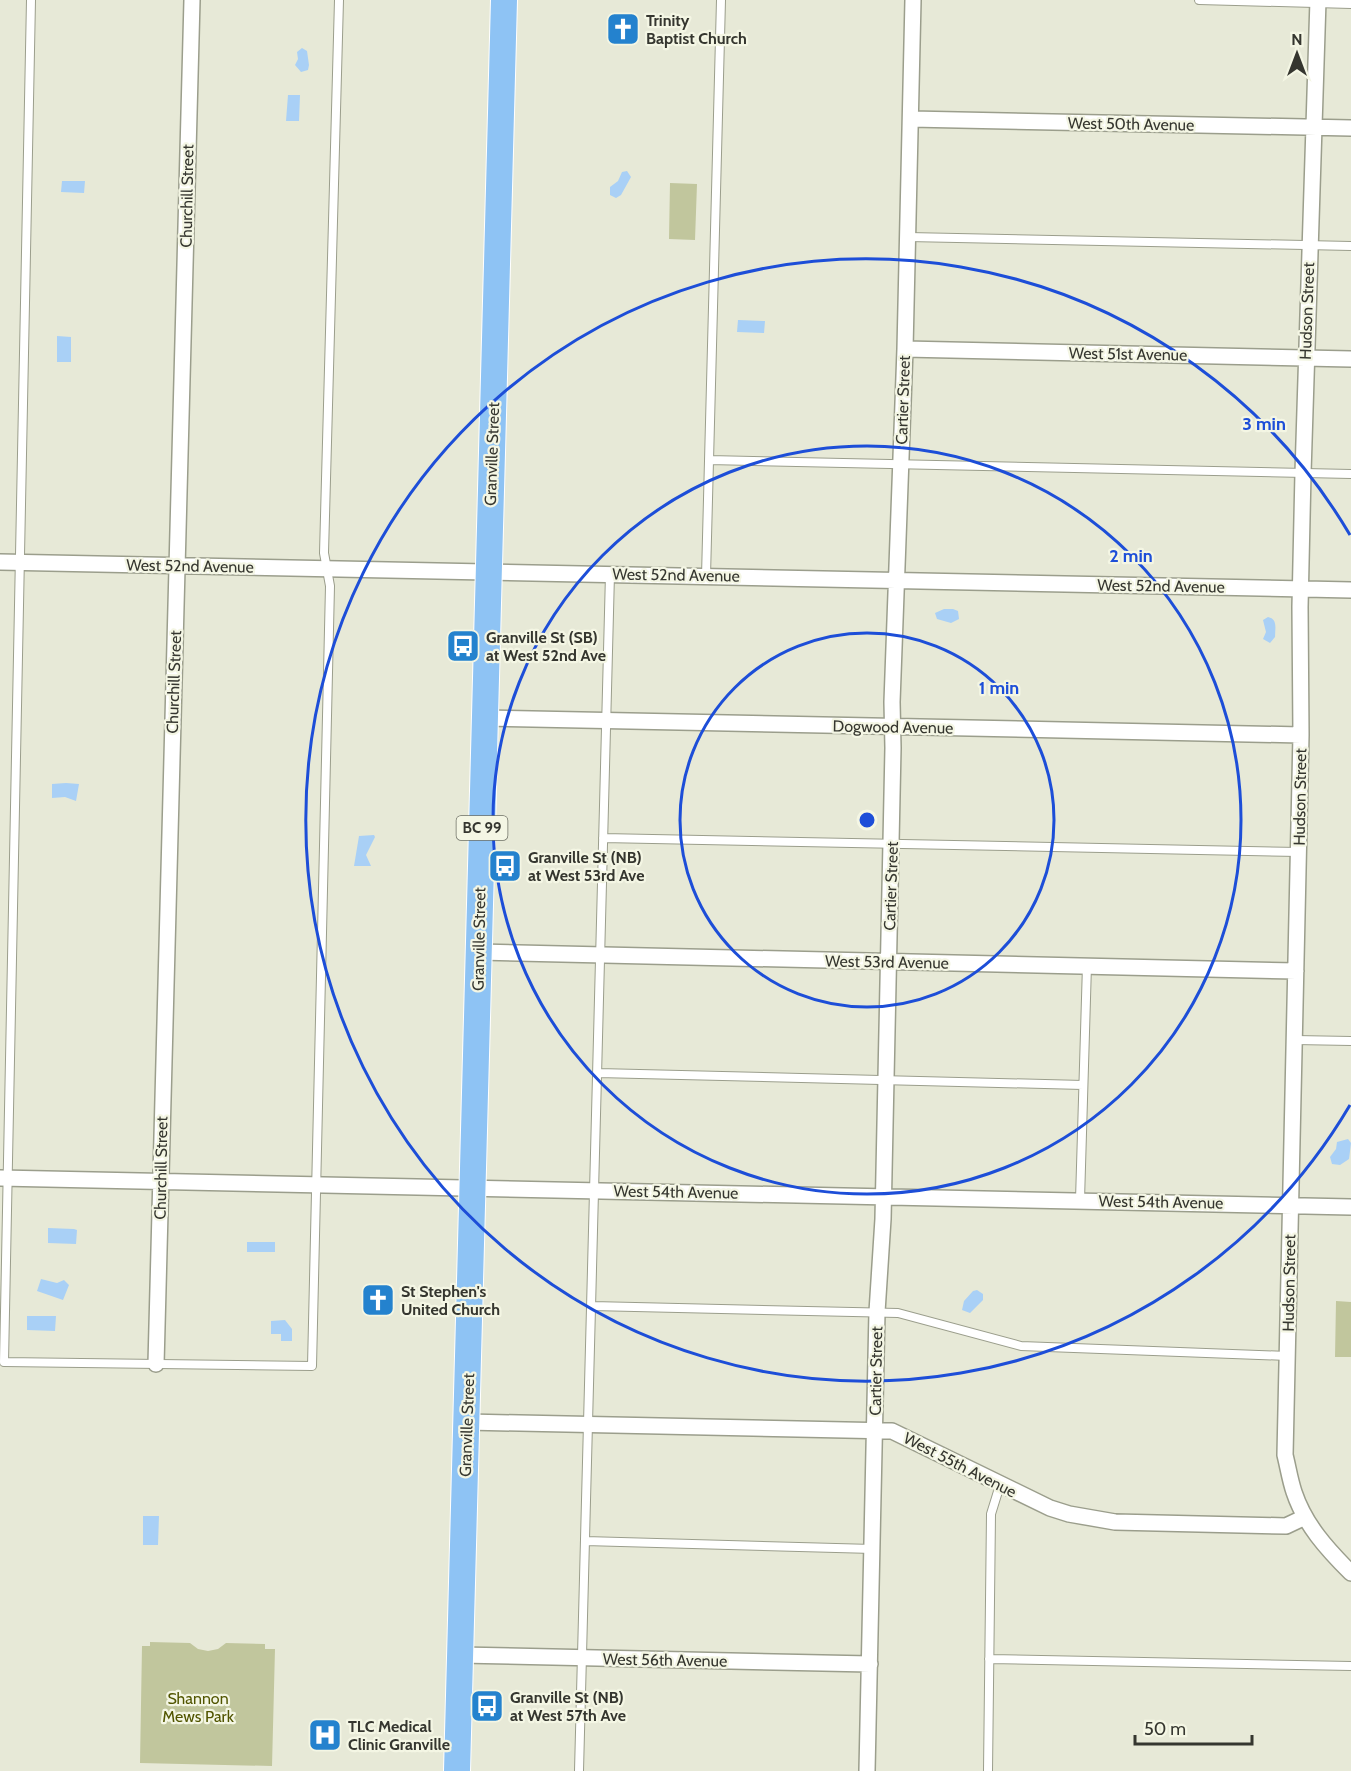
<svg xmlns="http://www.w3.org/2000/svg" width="1351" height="1771" viewBox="0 0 1351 1771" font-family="Cabin,sans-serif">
<rect width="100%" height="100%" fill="#e7e9d7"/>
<path fill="#c1c69d" d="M670,183L697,184L695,240L669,239Z
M1336,1301L1351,1302V1357H1335Z
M150,1642L190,1643L198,1649L208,1651L218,1649L226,1643L265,1644V1649H275L272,1766L140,1763L142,1646H150Z"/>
<path fill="#a9d0f6" d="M302,48L307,51L309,65L308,70L301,72L295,65L298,59L297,52Z
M288,95H300L299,121H286Z
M627,171L631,177L621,195L616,198L610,195V187L618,181L622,172Z
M62,181H85L84,193L61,192Z
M738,320L765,321L764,333L737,332Z
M57,336L71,337V362H57Z
M944,609H953L958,611L959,619L951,623L937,619L935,613Z
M1268,617C1278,619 1275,629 1275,637L1270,643L1263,639L1266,632L1263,620Z
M66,783L79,784L76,801L65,797L52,798V784Z
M374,835L375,837L366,855L371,866H354L359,836Z
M1348,1139L1351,1143L1349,1159L1340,1165L1332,1164L1330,1157L1336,1149L1337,1142Z
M48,1228L74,1229L77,1230L76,1244L48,1243Z
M247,1242H275V1252H247Z
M41,1279L57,1283L64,1280L69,1285L63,1300L37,1291Z
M977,1290L983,1294V1300L970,1313L962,1310L964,1301L973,1291Z
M27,1316H56L55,1331L27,1330Z
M285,1320L292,1329V1341H281V1334H271V1321Z
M143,1516H159L158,1545H143Z"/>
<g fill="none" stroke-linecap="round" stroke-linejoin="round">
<defs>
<path id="service" d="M31,0L4,1362L312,1366L330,586L324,553L339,0
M1199,0L1351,4
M908,237L1351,246
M709,460L1351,474
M706,576L721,0
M603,838L1299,852
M1295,1040L1351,1041
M598,1073L1083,1085
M1080,1200L1087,965
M592,1306L898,1313L1021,1346L1287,1356
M585,1541L873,1549
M989,1659L1351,1666
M579,1771L610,574
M988,1771L991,1514L1000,1485"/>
<path id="minor" d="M1318,0L1303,473L1300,607L1301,735L1285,1455C1288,1467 1290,1480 1294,1492C1305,1525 1327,1549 1351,1573
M911,119L1351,128
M905,349L1351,359
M0,562L1351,590
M485,718L1301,735
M479,952L1296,971
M0,1178L1351,1207
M156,1364L192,0
M467,1422L892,1431L1050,1508L1069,1514L1115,1522L1286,1526L1305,1517
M460,1655L870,1664
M867,1771L877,1312L883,1219L893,748L892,702L905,349L913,0"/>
<path id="trunk" d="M457,1771L504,0"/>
</defs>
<use href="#service" stroke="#9b9e8c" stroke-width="10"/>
<use href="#minor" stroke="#9b9e8c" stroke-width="18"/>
<use href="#trunk" stroke="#fff" stroke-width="28"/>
<use href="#service" stroke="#fff" stroke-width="8"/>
<use href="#minor" stroke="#fff" stroke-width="15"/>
<use href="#trunk" stroke="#8ec3f4" stroke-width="26"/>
</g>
<g fill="none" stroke="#1d4ed8" stroke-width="3">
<circle cx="867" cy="820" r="187"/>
<circle cx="867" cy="820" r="374"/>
<path d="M1350 1105A561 561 0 1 1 1350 535"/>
</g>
<defs>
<symbol id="church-square" viewBox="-11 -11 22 22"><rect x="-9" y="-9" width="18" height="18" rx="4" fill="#2482ce" stroke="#f4f6e4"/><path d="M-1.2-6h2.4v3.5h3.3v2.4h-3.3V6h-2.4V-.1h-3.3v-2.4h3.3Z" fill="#fff"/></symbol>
<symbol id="bus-square" viewBox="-11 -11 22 22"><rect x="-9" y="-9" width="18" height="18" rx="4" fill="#2482ce" stroke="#f4f6e4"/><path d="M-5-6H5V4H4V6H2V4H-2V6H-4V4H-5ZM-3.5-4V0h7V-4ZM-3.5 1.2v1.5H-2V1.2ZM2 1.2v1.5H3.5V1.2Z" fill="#fff"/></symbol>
<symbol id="hospital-square" viewBox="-11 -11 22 22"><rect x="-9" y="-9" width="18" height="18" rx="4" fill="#2482ce" stroke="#f4f6e4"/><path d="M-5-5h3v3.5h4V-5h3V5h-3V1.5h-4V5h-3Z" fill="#fff"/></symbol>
</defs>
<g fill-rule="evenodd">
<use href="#church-square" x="604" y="10" width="38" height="38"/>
<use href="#bus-square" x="444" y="627" width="38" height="38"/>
<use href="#bus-square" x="486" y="847" width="38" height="38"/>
<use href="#church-square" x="359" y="1281" width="38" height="38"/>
<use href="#bus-square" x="468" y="1687" width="38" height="38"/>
<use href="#hospital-square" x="306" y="1716" width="38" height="38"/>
</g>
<g text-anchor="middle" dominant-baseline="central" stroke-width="4.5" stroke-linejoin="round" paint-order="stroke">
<rect fill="#f4f6e4" stroke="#6e7065" stroke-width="1.5" x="456.5" y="816" width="51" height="24" rx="4.5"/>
<g font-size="15" font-weight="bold" fill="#35362f">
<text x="482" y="828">BC 99</text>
</g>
<g font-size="16" font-weight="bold" fill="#35362f" stroke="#f4f6e4" text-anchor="start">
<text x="646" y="20">Trinity<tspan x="646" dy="18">Baptist Church</tspan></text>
<text x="486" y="637">Granville St (SB)<tspan x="486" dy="18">at West 52nd Ave</tspan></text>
<text x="528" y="857">Granville St (NB)<tspan x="528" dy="18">at West 53rd Ave</tspan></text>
<text x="401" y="1291">St Stephen's<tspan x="401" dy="18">United Church</tspan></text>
<text x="510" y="1697">Granville St (NB)<tspan x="510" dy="18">at West 57th Ave</tspan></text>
<text x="348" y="1726">TLC Medical<tspan x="348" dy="18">Clinic Granville</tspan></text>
</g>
<g font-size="16" fill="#35362f" stroke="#f4f6e4">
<text transform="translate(1131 124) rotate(1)">West 50th Avenue</text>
<text transform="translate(187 196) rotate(-89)">Churchill Street</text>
<text transform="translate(1307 311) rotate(-88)">Hudson Street</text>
<text transform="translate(1128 354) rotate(1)">West 51st Avenue</text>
<text transform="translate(903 400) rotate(-88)">Cartier Street</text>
<text transform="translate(492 454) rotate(-88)">Granville Street</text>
<text transform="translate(190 566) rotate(1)">West 52nd Avenue</text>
<text transform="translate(676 575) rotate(1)">West 52nd Avenue</text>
<text transform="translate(1161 586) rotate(1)">West 52nd Avenue</text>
<text transform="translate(174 682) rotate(-88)">Churchill Street</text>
<text transform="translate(893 727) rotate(1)">Dogwood Avenue</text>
<text transform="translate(1300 797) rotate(-89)">Hudson Street</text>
<text transform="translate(891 886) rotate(-88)">Cartier Street</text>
<text transform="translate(479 939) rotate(-89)">Granville Street</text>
<text transform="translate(887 962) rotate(1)">West 53rd Avenue</text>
<text transform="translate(161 1168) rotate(-89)">Churchill Street</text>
<text transform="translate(676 1192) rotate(1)">West 54th Avenue</text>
<text transform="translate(1161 1202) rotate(1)">West 54th Avenue</text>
<text transform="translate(1289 1283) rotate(-89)">Hudson Street</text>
<text transform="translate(876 1371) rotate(-89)">Cartier Street</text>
<text transform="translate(467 1425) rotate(-88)">Granville Street</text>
<text transform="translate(960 1465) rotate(27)">West 55th Avenue</text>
<text transform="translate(665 1660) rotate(1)">West 56th Avenue</text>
</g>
<g font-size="16" fill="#515500" stroke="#f4f6e4">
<text x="198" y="1698">Shannon<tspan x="198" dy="18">Mews Park</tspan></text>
</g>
</g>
<circle cx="867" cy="820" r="9" fill="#1d4ed8" stroke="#f4f6e4" stroke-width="3"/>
<g font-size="18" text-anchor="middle" font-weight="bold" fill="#1d4ed8" stroke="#f4f6e4" stroke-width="4.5" stroke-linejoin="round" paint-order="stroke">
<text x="1264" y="430">3 min</text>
<text x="1131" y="562">2 min</text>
<text x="999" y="694">1 min</text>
</g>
<g transform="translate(1297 54)" stroke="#f4f6e4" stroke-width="4.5" paint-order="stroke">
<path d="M0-4.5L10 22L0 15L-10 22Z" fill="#35362f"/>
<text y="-9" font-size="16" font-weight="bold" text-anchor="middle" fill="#35362f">N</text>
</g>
<path d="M1135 1735v9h117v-9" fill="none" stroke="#35362f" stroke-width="3"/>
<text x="1144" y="1735" font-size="18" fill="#35362f" stroke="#f4f6e4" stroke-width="4.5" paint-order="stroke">50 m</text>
</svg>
